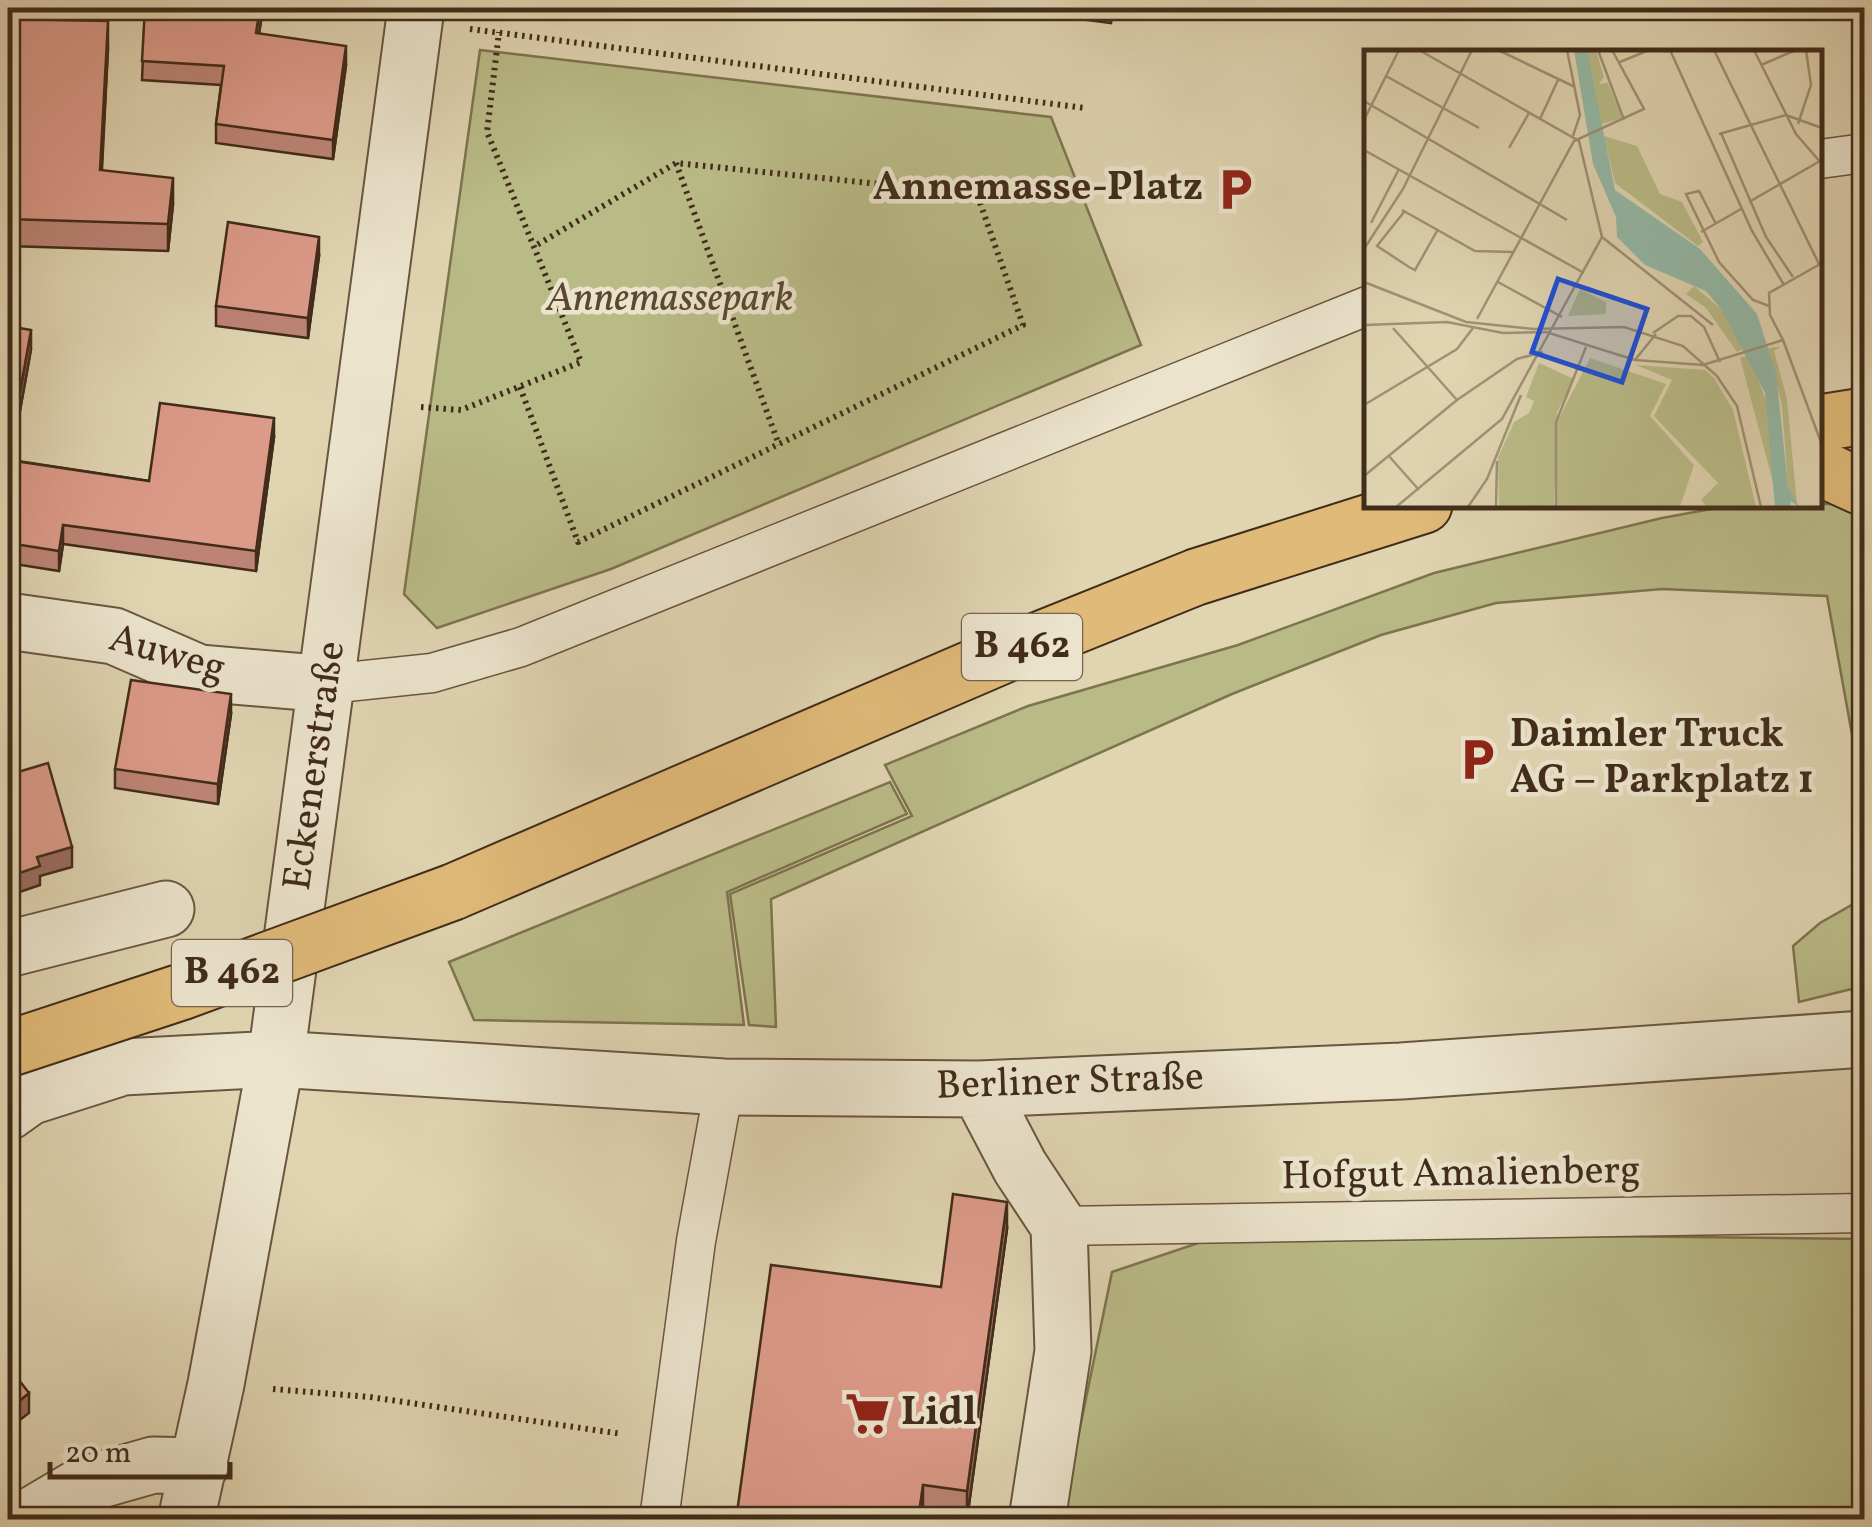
<svg xmlns="http://www.w3.org/2000/svg" width="1872" height="1527" viewBox="0 0 1872 1527" font-family="Vollkorn,serif">
<rect width="100%" height="100%" fill="#e0d4b1"/>
<filter id="stains"><feTurbulence type="fractalNoise" baseFrequency=".002" numOctaves="4"/><feColorMatrix values="0 0 0 0 .2 0 0 0 0 .09 0 0 0 0 .02 0 0 0 .5 -.17"/></filter>
<radialGradient id="worn" r=".72"><stop offset=".6" stop-color="#630" stop-opacity="0"/><stop offset="1" stop-color="#630" stop-opacity=".3"/></radialGradient>
<path fill="#b9bb87" stroke="#7d7450" stroke-width="2.5" d="M480,50L1051,117L1141,345L611,569L437,628L404,594Z
M1820,504H1832L1864,517V801L1827,596L1662,589L1496,603L1381,635L1232,694L771,899L776,1027L749,1025L730,894L912,816L885,765L1028,706L1238,645L1434,573L1662,518L1733,505Z
M890,782L907,814L727,892L744,1025L474,1020L449,962Z
M1864,898V986L1799,1002L1793,946L1820,923Z
M1231,1232L1864,1239V1519L1061,1520L1112,1272Z"/>
<g fill="none" stroke-linecap="round" stroke-linejoin="round">
<defs>
<path id="lane" d="M1820,159L1864,153
M328,684L432,673L521,647L1367,306
M1059,1226L1864,1213
M659,1520L696,1241L724,1087"/>
<path id="street" d="M8,621L114,636L199,673L328,684
M8,949L166,909
M979,1089L1020,1167L1059,1226L1063,1351L1037,1520
M8,1112L29,1097L123,1067L276,1059L724,1087L979,1089L1401,1071L1864,1039
M24,1520L83,1485L153,1465L200,1466
M186,1520L216,1384L276,1059L416,8"/>
<path id="primary" d="M1820,423L1864,416
M1820,468L1864,488
M453,892L1022,647L1196,577L1424,505"/>
</defs>
<use href="#lane" stroke="#695640" stroke-width="41"/>
<use href="#street" stroke="#695640" stroke-width="59"/>
<use href="#primary" stroke="#412c1a" stroke-width="59"/>
<path stroke="#412c1a" stroke-width="6" stroke-dasharray="2.5 5" stroke-linecap="butt" d="M470,29L1085,108
M676,163L779,445
M520,387L578,542L1023,325L977,194L676,163L535,246
M421,407L461,410L581,362L487,132L499,32
M273,1389L370,1397L622,1434"/>
<use href="#lane" stroke="#ebe3cc" stroke-width="38"/>
<use href="#street" stroke="#ebe3cc" stroke-width="55"/>
<use href="#primary" stroke="#e0ba78" stroke-width="55"/>
<defs>
<path id="primary-bridge" d="M8,1049L181,992L453,892"/>
</defs>
<use href="#primary-bridge" stroke="#412c1a" stroke-width="59" stroke-linecap="butt"/>
<use href="#primary-bridge" stroke="#e0ba78" stroke-width="55"/>
</g>
<path fill="#bd8476" stroke="#412c1a" stroke-width="2.5" d="M145,8H263L259,34L346,65L333,159L216,143V124L221,85L142,80Z
M997,8H1113L1111,23Z
M8,19L108,48L102,170L173,204L168,251L8,246Z
M319,256L308,338L216,326V306Z
M8,326L31,349L11,460L149,481L274,437L256,571L63,544L59,571L8,563Z
M231,714L218,804L115,788V769Z
M1007,1229L967,1519L923,1513L736,1520L941,1287Z"/>
<path fill="#9a6c60" stroke="#412c1a" stroke-width="2.5" d="M260,8H263L256,52V33Z
M108,21V48L100,196V170Z
M346,46V65L333,159V140Z
M173,178V204L168,251V224Z
M319,237V256L308,338V318Z
M31,330V349L8,479V460Z
M274,418V437L256,571V551Z
M63,525V544L59,571V551Z
M231,694V714L218,804V784Z
M72,847V867L40,876V885L8,896V877L37,857Z
M1007,1202V1229L967,1519V1491Z
M29,1393V1413L8,1429V1410Z
M923,1485V1513L922,1520H918Z"/>
<path fill="#dc9a89" stroke="#412c1a" stroke-width="2.5" d="M145,8H260L256,33L346,46L333,140L216,124L224,66L142,61Z
M1071,8H1112L1111,13Z
M8,19L108,21L100,170L173,178L168,224L8,219Z
M228,222L319,237L308,318L216,306Z
M8,326L31,330L8,460Z
M160,403L274,418L256,551L63,525L59,551L8,543V460L149,481Z
M131,680L231,694L218,784L115,769Z
M48,763L72,847L37,857L40,866L8,877V775Z
M953,1194L1007,1202L967,1491L923,1485L918,1520H736L771,1265L941,1287Z
M8,1366L29,1393L8,1410Z"/>
<defs>
<symbol id="parking-bare" viewBox="-9 -9 18 18"><path d="M-3.5-5.5H1a3.5 3.5 0 0 1 0 7H-1V5.5H-3.5ZM-1-3.4V-.6H.8a1.4 1.4 0 0 0 0-2.8Z" fill="#8f2418" stroke="#ebe3cc" stroke-width="2.5" paint-order="stroke"/></symbol>
<symbol id="supermarket-bare" viewBox="-9 -9 18 18"><path d="M-6-5.5h2.5l.6 2H6L4.5 2H-2.5L-4.4-4H-6ZM-1.5 3.2a1.3 1.3 0 1 0 .1 0ZM3 3.2a1.3 1.3 0 1 0 .1 0Z" fill="#8f2418" stroke="#ebe3cc" stroke-width="2.5" paint-order="stroke"/></symbol>
</defs>
<g fill-rule="evenodd">
<use href="#parking-bare" x="1204" y="158" width="63" height="63"/>
<use href="#parking-bare" x="1446" y="728" width="63" height="63"/>
<use href="#supermarket-bare" x="836" y="1382" width="63" height="63"/>
</g>
<g text-anchor="middle" dominant-baseline="central" stroke-width="9" stroke-linejoin="round" paint-order="stroke">
<g fill="#ebe3cc" stroke="#74634f" stroke-width="2.5">
<rect x="962" y="614" width="120" height="66" rx="8"/>
<rect x="172" y="940" width="120" height="66" rx="8"/>
</g>
<g font-size="38" font-weight="bold" fill="#412c1a">
<text x="1022" y="647">B 462</text>
<text x="232" y="973">B 462</text>
</g>
<g font-size="40" font-weight="bold" fill="#412c1a" stroke="#ebe3cc" text-anchor="start">
<text x="1203" y="189" text-anchor="end">Annemasse-Platz</text>
<text x="1510" y="736">Daimler Truck<tspan x="1510" dy="46">AG − Parkplatz 1</tspan></text>
<text x="901" y="1414">Lidl</text>
</g>
<g font-size="40" font-style="italic" fill="#594930" stroke="#ebe3cc">
<text x="670" y="300">Annemassepark</text>
</g>
<g font-size="40" fill="#412c1a" stroke="#ebe3cc">
<text transform="translate(167 655) rotate(16)">Auweg</text>
<text transform="translate(316 766) rotate(-82)">Eckenerstraße</text>
<text transform="translate(1070 1083) rotate(-2)">Berliner Straße</text>
<text transform="translate(1461 1175) rotate(-1)">Hofgut Amalienberg</text>
</g>
</g>
<g transform="translate(1364 50)">
<rect width="458" height="458" fill="#e0d4b1"/>
<path d="M223,0H232L240,27L235,34L244,33L258,68L235,75ZM240,86L273,96L296,144L318,152L339,192L334,196L251,133ZM330,236L357,259L382,298L373,302L342,258L322,244ZM216,239L242,252V264L204,266ZM417,297L410,301L423,349L433,454L424,436L418,355L404,298ZM385,305L402,351L410,436L376,308ZM226,308L302,334L286,366L330,415L316,457H193V372ZM175,313L210,329L193,362L190,457H135L134,407L150,372L165,363L170,351L162,347ZM272,315L341,320L350,328L369,360L392,457H343L337,450L354,433L290,366L308,330Z" fill="#b9bb87"/>
<path d="M210,0H223L251,140L336,199L393,264L412,323L424,436L435,457L427,451L426,457H411L401,343L357,259L342,241L281,215L253,187L252,167L229,114Z" fill="#94b9a7"/>
<path fill="none" stroke="#a09175" stroke-width="2.5" d="M55,0L215,91L238,187L349,275M134,0L211,37M203,0L216,65L209,86M234,0L260,70M306,0L388,181L420,235M350,0L455,214M390,0L432,84L458,114M256,12L285,0M397,15L432,0M22,26L115,78M0,51L203,170M176,69L194,30M0,70L35,0M434,74L447,35L442,0M357,83L402,187L429,227M355,84L422,65L458,78M145,98L165,63M0,100L220,223M385,152L456,111M38,160L111,201L149,202M40,162L13,196L45,217L51,220L73,181M7,173L35,119M352,174L335,141L322,144L355,212L389,250L405,256M337,182L377,159M0,199L39,139L108,0M0,232L102,272L169,279L260,277L319,296L353,326L373,356L397,457M134,232L198,267M113,269L210,91L280,59L248,0M0,275L83,272L139,283L182,282L271,310M29,278L93,350M289,283L314,266H327L340,277L356,312M292,284L271,310L339,315L419,290L406,265L405,243L458,213M419,290L458,395M0,355L93,299L109,278M24,405L55,440M0,426L93,350L153,309L179,302M32,457L138,369L238,187M104,457L123,429L157,345M132,457L133,411M192,457V372L222,297"/>
<path fill="#1d4ed8" fill-opacity="0.15" stroke="#1d4ed8" stroke-width="5" d="M194,229L283,259L258,332L168,302Z"/>
<rect width="458" height="458" fill="none" stroke="#412c1a" stroke-width="5"/>
</g>
<rect width="1872" height="1527" fill="none" stroke="#e0d4b1" stroke-width="40"/>
<rect x="10" y="10" width="1852" height="1507" fill="none" stroke="#412c1a" stroke-width="5"/>
<rect x="20" y="20" width="1832" height="1487" fill="none" stroke="#412c1a" stroke-width="2.5"/>
<path d="M50 1462v15h180v-15" fill="none" stroke="#412c1a" stroke-width="5"/>
<text x="65" y="1462" font-size="30" fill="#412c1a" stroke="#ebe3cc" stroke-width="8" paint-order="stroke">20 m</text>
<rect width="100%" height="100%" filter="url(#stains)"/>
<rect width="100%" height="100%" fill="url(#worn)"/>
</svg>
